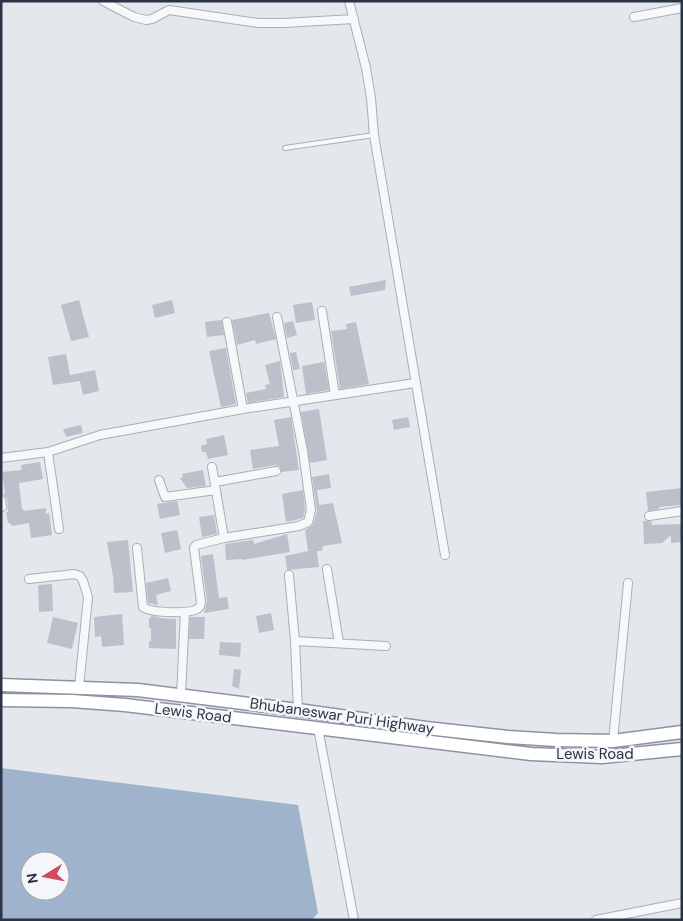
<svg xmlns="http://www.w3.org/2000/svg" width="683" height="921" viewBox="0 0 683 921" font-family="'DM Sans',sans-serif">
<rect width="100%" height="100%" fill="#e4e7ec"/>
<path fill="#9fb4cc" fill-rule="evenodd" d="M1,768L298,805L318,913L312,920H1ZM30,861H60V891H30Z"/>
<path fill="#bbc0ca" d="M386,280L385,290L351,296L349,287Z
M79,300L89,337L71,341L61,305Z
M172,300L175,313L155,318L152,305Z
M312,302L315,320L296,323L293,305Z
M269,313L276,339L256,344L255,340L237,345L232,320Z
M222,320L224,335L207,337L205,322Z
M293,321L297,335L287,338L284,323Z
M356,322L369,384L340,389L331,331L347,329L346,324Z
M226,348L236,404L221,407L209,351Z
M296,352L300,369L293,370L290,353Z
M66,354L70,375L95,370L99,391L83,395L80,381L53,385L48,357Z
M280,361L284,397L248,403L246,393L266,389L265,385L270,384L265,365Z
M324,362L329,390L306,394L302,366Z
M319,409L327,460L310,463L301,412Z
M291,417L299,470L281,472L280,467L275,465L253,469L250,450L279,446L274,420Z
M408,417L410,427L394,430L392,420Z
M81,425L83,433L66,437L63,429Z
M224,435L228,455L208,459L206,452H202L201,446L207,444L206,439Z
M40,462L43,479L19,483L22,509H23L24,511L46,508V514L49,513L52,535L31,538L29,523L12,526L10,523H8L6,512H8L7,499L3,494H5L2,472L22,470L21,465Z
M203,470L206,486L187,488L180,478L183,477L182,474Z
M329,474L331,488L317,490L319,505L333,503L342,543L323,546L322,551H317L319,567L287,570L285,556L308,551L305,530L313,525L317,511L312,477Z
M682,488V505L659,507V509L648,511L646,492Z
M303,490L305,510L303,518L286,522L282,494Z
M177,501L180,515L160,519L157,504Z
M214,515L217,534L202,537L199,517Z
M643,521H651L652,525L682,524V542L671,543V535L662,543L644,544Z
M177,530L181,549L165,553L161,533Z
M287,534L290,552L242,560V559L226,560L225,544L253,540L254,544Z
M128,540L133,592L114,593L113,576L107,542Z
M213,554L219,598L227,597L229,609L204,613L207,601L201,556Z
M168,578L171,591L156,595L158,605L148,603L146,583Z
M52,584L53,611L39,612L38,585Z
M271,613L274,630L259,633L256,616Z
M122,614L124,645L102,647L101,636L95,637L94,617Z
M151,616L159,617V618L176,619V649L149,648V641H151V628H149V618H151Z
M53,617L78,623L72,649L47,643Z
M190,617H205L204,639H189Z
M220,642L241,643L240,657L219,655Z
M234,669L241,670L239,689L232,686Z"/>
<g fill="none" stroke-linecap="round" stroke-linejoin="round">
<defs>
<path id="service" d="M285,148L374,135"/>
<path id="minor" d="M103,1L134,17L146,20L152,19L169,10L258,23H284L354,19
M349,1L366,68L371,98L374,135L445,555
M634,17L682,8
M322,311L335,395
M227,322L243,409
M48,452L59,529
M1,458L48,452L100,435L243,409L415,383
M212,467L224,538
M159,480L165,497L216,490
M215,482L276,471
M1,500L2,507
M649,516L682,511
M137,548L143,607C151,613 188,614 197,609C201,607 200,606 201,602L194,548L196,545L224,538L299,526L308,522L311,510L303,451L277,317
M327,569L339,643
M289,575L295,641L298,710
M29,579L74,574L80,576L83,581L88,597L79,687
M295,641L386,646
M181,695L185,612
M318,728L354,920
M613,741L628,583
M596,920L682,903"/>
<path id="trunk" d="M1,685L138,690L298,710L426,728L508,737L556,740L613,741L682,732
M1,700L72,701L125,705L531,754L602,757L682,749"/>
</defs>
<use href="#service" stroke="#a9aeb7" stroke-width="6"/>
<use href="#minor" stroke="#a9aeb7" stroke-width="10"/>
<use href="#trunk" stroke="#8b94a3" stroke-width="15"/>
<use href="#service" stroke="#f7f8fa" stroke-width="4"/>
<use href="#minor" stroke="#f7f8fa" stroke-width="8"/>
<use href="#trunk" stroke="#fff" stroke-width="12"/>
</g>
<g text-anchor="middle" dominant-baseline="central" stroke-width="5" stroke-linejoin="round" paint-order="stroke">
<g font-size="15" fill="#2b3445" stroke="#f4f6f9">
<text transform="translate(193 713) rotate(7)">Lewis Road</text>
<text transform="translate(342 716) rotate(8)">Bhubaneswar Puri Highway</text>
<text x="595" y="754">Lewis Road</text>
</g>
</g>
<rect width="683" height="921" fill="none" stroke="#2b3445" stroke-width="5"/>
<g transform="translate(45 876) rotate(260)"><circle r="24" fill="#f4f6f9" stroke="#a4a8b1"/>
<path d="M0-4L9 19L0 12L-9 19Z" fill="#d1495b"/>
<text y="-8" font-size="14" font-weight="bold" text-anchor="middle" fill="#2b3445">N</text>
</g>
</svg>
